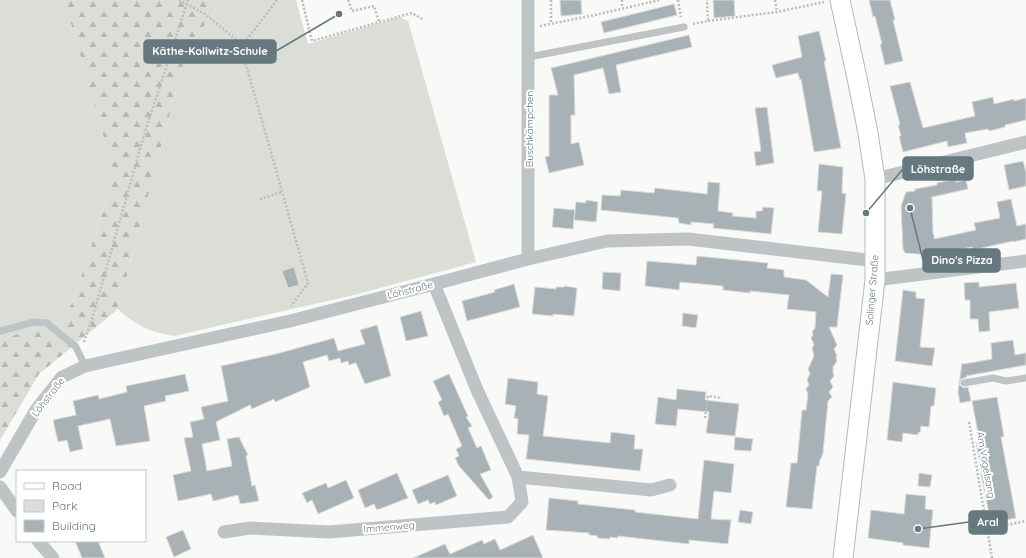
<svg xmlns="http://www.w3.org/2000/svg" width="1026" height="558" viewBox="0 0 1026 558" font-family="Quicksand,sans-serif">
<defs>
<pattern id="forest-firs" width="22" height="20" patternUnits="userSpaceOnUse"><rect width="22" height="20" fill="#daded6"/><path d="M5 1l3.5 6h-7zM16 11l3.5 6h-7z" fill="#b5b9b3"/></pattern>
</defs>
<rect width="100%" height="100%" fill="#f9f9f7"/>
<path fill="url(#forest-firs)" d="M64,0H222L187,50L118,309L39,374L0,440V339L60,322L72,303L115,176Z"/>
<path fill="#daded6" d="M0,0H64L115,176L72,303L60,322L0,339Z
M222,0H296L308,44L400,17L408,21L476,262L358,294L174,336C150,332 135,325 118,309L187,50Z"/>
<path fill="#a8b2b6" stroke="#dbdbd9" d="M560,0H581L582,14L561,16Z
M713,0H734L735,16L714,18Z
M869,0H890L895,20H893L903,61L885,65L880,44H882L875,16L873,17Z
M674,4L677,15L604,33L601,22Z
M819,31L826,61H824L841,148L814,152L801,79L800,80L798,73L776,78L772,65L802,57L798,36Z
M689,35L692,47L616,65L621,92L609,94L603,68L574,75L575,115H571V144L579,142L584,165L549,173L545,157L549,156V95H558L551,68Z
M910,82L923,128L975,116L972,102L993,97L994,104L1014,99V101L1026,98V120L1005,125V127L989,131L988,129L965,133L967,143L948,147L947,141L903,152L899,136H901L898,125H900L890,86Z
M767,107L774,163L756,166L754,152L761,151L755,108Z
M1023,161L1026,172V186L1009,190L1004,165Z
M819,164L843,167L842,193L846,194L842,234L818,232L822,191H817Z
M956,179V182L966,180L968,189L932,197L933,234H934V239L976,230L974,223L1000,218L997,202L1011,199L1017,226L1026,224V239L1013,242V241L973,250L972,247L931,255L905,253L903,249L901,206L906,192L915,191V189L937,185V183Z
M708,182L720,183L718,211L733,213L732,216L756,218V211H762L763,207L774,208L771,234L713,228L714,224L691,222V225L679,223L678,218L601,210L602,195L620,196L621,190L654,193L655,188L707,194Z
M586,200L598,202L596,222L574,220L576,202L586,203Z
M554,208L575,210L573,229L552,227Z
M697,256L768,263L767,268L784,270V277L806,280L828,297L831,274L843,275L837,327H829L837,345L834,349L837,356L836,358L837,361L833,367V373L834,376L830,381L833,387L829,392L832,397L828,401L823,453L821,459H820L819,466H817L812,509L786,507L791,463H797L802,410H806L808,394L806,389L809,385L807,379L810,374L808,369L814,356L812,348L814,345L811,338L813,335L812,332L815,328L816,312L787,309L789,295L750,291V293L723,290V286L680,282L679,290L645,286L647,261L696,265Z
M294,267L299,285L288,288L282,271Z
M603,272L621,273L620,291L602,289Z
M979,282V287L1016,283L1019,308L989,312L990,331L979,332L978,319H970V300H965L964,283Z
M514,284L520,307L467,321L462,301L495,292L494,290Z
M565,286L577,288L574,316L553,314V316L532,314L535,287L556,289V287H564Z
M903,290L916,292V298L925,299L920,347L935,348L932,366L895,361Z
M421,311L428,336L406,341L400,317Z
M683,313L698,315L696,328L682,326Z
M377,325L391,376L365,384L356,363L349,365L348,361L341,363L340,358L329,361L327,355L303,362L310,387L275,402L274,399L252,409L250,405L216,422L220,440L202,444L207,471L232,466L227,439L239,437L248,455L246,456L252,486L255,485L259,501L240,504L238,495L213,501L211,494L178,501L173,475L191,471L184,438L193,437L190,422L204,419L201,407L228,401L221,366L276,354L334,338L338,351L365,344L360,330Z
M1013,340L1015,355L1026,353V365L966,376L967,377L961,379L959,384L963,388L968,387L971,401L960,403L958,392L962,363L964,364L992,359L991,343Z
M185,374L189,391L165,396L166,401L144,406L150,441L116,446L110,419L78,426L83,449L70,452L67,440L58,442L53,420L76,415L73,401L98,395L99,399L127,392L126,386Z
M449,374L468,416L466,417L472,426L468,428L477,448L481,446L491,470L480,474L493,497L489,500L459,466L455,458L459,456L456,449L462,446L448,414L444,416L438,402L442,400L433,381Z
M508,378L538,382L537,394L548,396L543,436L610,443L611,432L635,435L634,449H643L640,471L526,459L529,435L517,434L518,419L514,418L516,406L505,404Z
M893,382L936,388L934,406H931L929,427L921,426L920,433L918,432V435L903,433L902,442L887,440Z
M677,389L706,392L705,400L739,404L735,436L706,433L709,412L678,409L676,426L655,424L658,397L676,400Z
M997,397L1004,437H1001L1016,518L991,523L981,474H982L976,442H979L978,433L972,401Z
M735,437L753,439L751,451L734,450Z
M704,460L734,464L731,493L714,491L711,519L731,520L728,544L689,540V544L618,536V538L610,537V539L597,538L598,536L589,535V533L546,530L549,498L578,501V504L635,510V512L698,519Z
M397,473L408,498L377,510L374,504L365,508L358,490Z
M919,473L932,475L930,487L918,486Z
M448,475L457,496L436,505L435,502L430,504L428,500L418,504L412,490Z
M346,480L354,498L318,514L312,500L307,503L302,493L326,483L328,488Z
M906,494L926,496L925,509L933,510L929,548L903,545V543L868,538L871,510L904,514Z
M740,510L753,512L751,524L738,522Z
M183,530L191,549L174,557L166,537Z
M533,535L543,558H413L445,544L450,554L482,540L484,544L495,539L500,550Z
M75,541H98L105,558H82Z"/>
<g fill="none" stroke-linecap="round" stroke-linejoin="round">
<defs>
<path id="secondary" d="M840,0L857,78L868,133L875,179V280L843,558"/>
</defs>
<use href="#secondary" stroke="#b3babd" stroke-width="21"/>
<path stroke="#b9bdbf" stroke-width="2.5" stroke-dasharray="2 2" stroke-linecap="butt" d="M179,0L205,14L243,45
M277,0L241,47L308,283L291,306
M302,0L312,41L412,13L424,20
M348,0L352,11L374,6L379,22
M551,0V24
M622,0V8
M678,0L681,17
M775,0L777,12
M708,21L777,12L824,2
M693,24L708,21L707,0
M540,26L595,15L660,0
M260,199L282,192
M84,342L92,319L144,135L188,0
M705,418L708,396L722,398
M969,422L992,558
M987,529L1026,521"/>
<path stroke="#bec4c6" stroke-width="7" d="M529,57L684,27
M0,331L34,322L47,323L76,347L85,366
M964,383L993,378L1006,381L1026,378"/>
<path stroke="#bec4c6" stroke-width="13" d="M875,179L1026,142
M528,259V0
M875,280L1026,261
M434,284L477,390L518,477
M0,472L36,410L62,377L85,366L290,321L434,284L528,259L607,241L688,239L876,261
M0,487L17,511
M224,532L250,528L329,532L508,517L522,502L518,477L651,490L670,485
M38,541L53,558"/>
<use href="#secondary" stroke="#fff" stroke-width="19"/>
</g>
<g text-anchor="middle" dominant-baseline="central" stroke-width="4" stroke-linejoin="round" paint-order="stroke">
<g font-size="10" fill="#667980" stroke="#fff">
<text transform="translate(529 129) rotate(-90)">Buschkämpchen</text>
<text transform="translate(410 290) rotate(-14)">Löhstraße</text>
<text transform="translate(872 290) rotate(-85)">Solinger Straße</text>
<text transform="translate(48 397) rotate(-52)">Löhstraße</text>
<text transform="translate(986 465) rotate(80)">Am Vogelsang</text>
<text transform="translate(389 527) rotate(-5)">Immenweg</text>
</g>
</g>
<path fill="none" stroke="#667980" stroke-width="1.5" d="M339 14L276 51M866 213L903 169M910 208L923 260M918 529L969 522"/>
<g fill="#667980" stroke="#fff" stroke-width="1.5">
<circle cx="339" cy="14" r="4"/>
<circle cx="866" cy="213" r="4"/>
<circle cx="910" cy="208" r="4"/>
<circle cx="918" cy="529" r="4"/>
</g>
<g fill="#667980" stroke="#667980" stroke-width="1.5">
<rect x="144" y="40" width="132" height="23" rx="4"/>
<rect x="903" y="157" width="70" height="23" rx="4"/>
<rect x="923" y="249" width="77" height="23" rx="4"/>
<rect x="969" y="511" width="38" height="23" rx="4"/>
</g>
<g font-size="11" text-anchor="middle" font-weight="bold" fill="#fff">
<text x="210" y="55">Käthe-Kollwitz-Schule</text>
<text x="938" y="173">Löhstraße</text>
<text x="962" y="264">Dino's Pizza</text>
<text x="988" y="526">Aral</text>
</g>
<rect x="16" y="470" width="130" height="72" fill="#ffffff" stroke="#c2c9cc"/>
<rect x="24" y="483" width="20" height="6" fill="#ffffff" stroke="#c2c9cc"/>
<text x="52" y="490" font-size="12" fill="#667980">Road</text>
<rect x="24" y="500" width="20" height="12" fill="#daded6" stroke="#c2c9cc"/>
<text x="52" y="510" font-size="12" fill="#667980">Park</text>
<rect x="24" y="520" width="20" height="12" fill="#a8b2b6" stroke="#c2c9cc"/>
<text x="52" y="530" font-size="12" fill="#667980">Building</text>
</svg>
